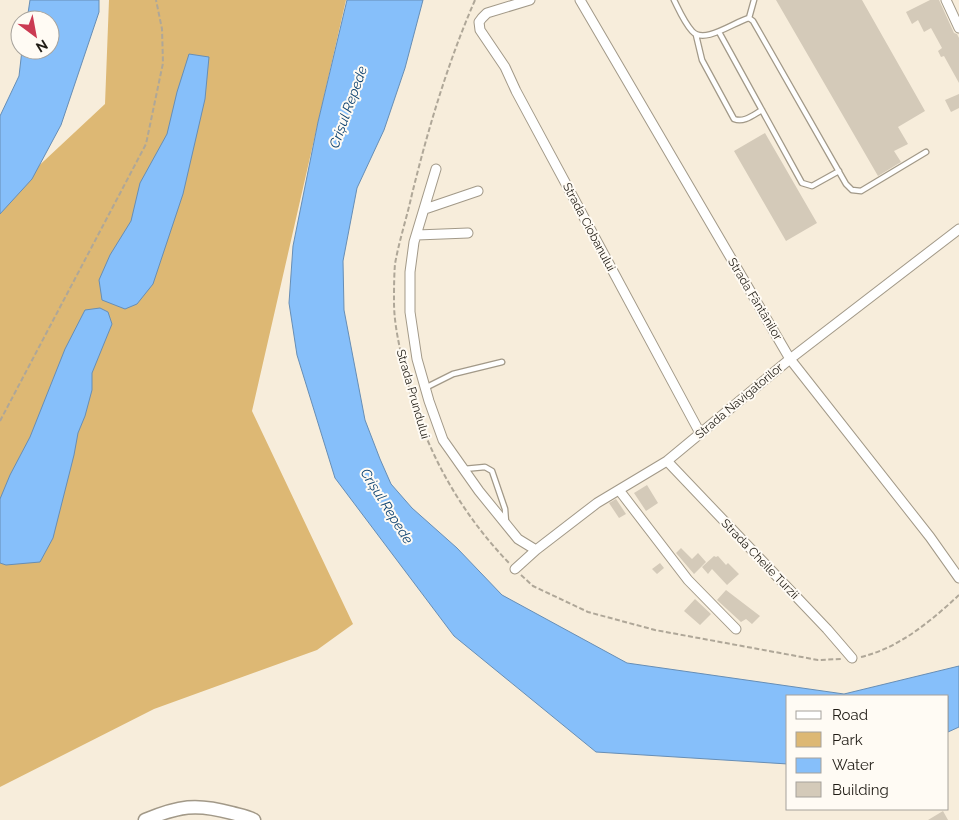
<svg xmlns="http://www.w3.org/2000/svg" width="959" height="820" viewBox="0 0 959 820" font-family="Raleway,sans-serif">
<rect width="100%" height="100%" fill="#f7eddb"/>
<path fill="#ddb874" d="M109,0H346L252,411L353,624L317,650L154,709L0,787V202L105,104Z"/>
<path fill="#86bffa" stroke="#678eb5" d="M30,0H99V12L61,125L32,179L0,214V116L19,76L22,50H50V20H27Z
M347,0H423L405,68L384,130L357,188L343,261L344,310L365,420L380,459L391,484L412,508L457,548L502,595L627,663L844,694L959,666V727L948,732V696H788V764L596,752L454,636L335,478L297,355L289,303L293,246L318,122Z
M189,54L209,57L205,99L183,194L153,284L137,304L125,309L102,300L99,280L110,255L131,221L140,183L167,134L177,92Z
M100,308L108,312L112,324L92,373V390L85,416L78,433L74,455L53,538L40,562L6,565L0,563V499L10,475L30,437L65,349L85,310Z"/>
<path fill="#d4cab9" d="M776,0H862L925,111L898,127L908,144L894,151L901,162L878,176Z
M930,0H939L954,33L957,34L959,38V83L944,56L941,57L938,51L942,48L931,28L924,32L918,20L912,24L906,12Z
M959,94V108L951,112L945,100Z
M765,133L817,223L786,241L734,151Z
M647,485L658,503L646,511L634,493Z
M616,499L626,514L619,518L609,503Z
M681,548L692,559L698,553L706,562L694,574L676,553Z
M714,556L716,557L718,556L726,565L728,563L739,574L727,585L712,569L708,574L702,567Z
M660,563L664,568L657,574L652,569Z
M726,590L760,616L752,624L746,619L741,622L717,600Z
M695,599L711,614L700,625L684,611Z
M943,811L948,820H928Z"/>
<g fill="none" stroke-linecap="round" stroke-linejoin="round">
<defs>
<path id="lane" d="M674,0C679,10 684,22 692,31C704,45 734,22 749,18L753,21L846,184L852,190L861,191L926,152
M749,18L754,0
M719,32L802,183L812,186L839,171
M696,35L702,60L734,119C744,123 753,115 762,110
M425,388L453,374L502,362
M464,469L485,467L492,471L505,509L506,522"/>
<path id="street" d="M530,0L487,13L482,18L479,22L480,30L505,67L516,91L700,433
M580,0L790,359L930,537L959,578
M946,0L959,28
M436,169L414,242L410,272V312L417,359L429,401L443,440L479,491L518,539L536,550
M425,209L478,191
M417,235L468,233
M667,461L827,629L852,658
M619,490L688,580L736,629
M515,569L536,550L597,503L667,461L790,359L959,229"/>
<path id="secondary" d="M145,820C179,806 196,803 232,813C239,815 247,816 254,820"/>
</defs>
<use href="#lane" stroke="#a29988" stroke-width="7"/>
<use href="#street" stroke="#a29988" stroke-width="11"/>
<use href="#secondary" stroke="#a29988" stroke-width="15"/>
<path stroke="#afa798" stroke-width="2" stroke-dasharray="5 2.5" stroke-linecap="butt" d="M475,0C448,62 428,129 412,194C407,217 399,241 395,264C394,276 394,290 394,302C394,321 398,340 402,358C418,436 454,506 509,563
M0,421L146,144L163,63L162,29L156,0
M521,575L533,586L588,612L655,630L818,660L841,659
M861,657C899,648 931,621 959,595"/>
<use href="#lane" stroke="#fff" stroke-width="4.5"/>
<use href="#street" stroke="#fff" stroke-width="9"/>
<use href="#secondary" stroke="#fff" stroke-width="12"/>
</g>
<g text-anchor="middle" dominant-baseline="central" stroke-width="4" stroke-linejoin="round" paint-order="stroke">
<g font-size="12" fill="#201c15" stroke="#fffbf4">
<text transform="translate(589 227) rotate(62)">Strada Ciobanului</text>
<text transform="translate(755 299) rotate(59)">Strada Fântânilor</text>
<text transform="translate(413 394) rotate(74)">Strada Prundului</text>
<text transform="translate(739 401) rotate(-40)">Strada Navigatorilor</text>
<text transform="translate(760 559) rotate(46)">Strada Cheile Turzii</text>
</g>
<g font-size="14" font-style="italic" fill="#0e4371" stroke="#fffbf4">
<text transform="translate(348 107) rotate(-70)">Crișul Repede</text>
<text transform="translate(387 506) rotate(58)">Crișul Repede</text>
</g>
</g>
<rect x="786" y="695" width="162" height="115" fill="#fffbf4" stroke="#a6a29b"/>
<rect x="796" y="711" width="25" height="8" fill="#ffffff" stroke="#a6a29b"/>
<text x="832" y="720" font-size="15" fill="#201c15">Road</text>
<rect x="796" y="732" width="25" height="15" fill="#ddb874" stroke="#a6a29b"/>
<text x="832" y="745" font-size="15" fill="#201c15">Park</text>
<rect x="796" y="758" width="25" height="15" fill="#86bffa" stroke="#a6a29b"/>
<text x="832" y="770" font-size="15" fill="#201c15">Water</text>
<rect x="796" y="782" width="25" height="15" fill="#d4cab9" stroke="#a6a29b"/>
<text x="832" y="795" font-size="15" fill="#201c15">Building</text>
<g transform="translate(35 35) rotate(148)"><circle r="24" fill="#fffbf4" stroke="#a6a29b"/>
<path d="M0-4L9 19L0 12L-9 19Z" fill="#cb3b53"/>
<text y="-8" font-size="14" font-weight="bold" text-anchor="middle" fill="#201c15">N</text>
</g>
</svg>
